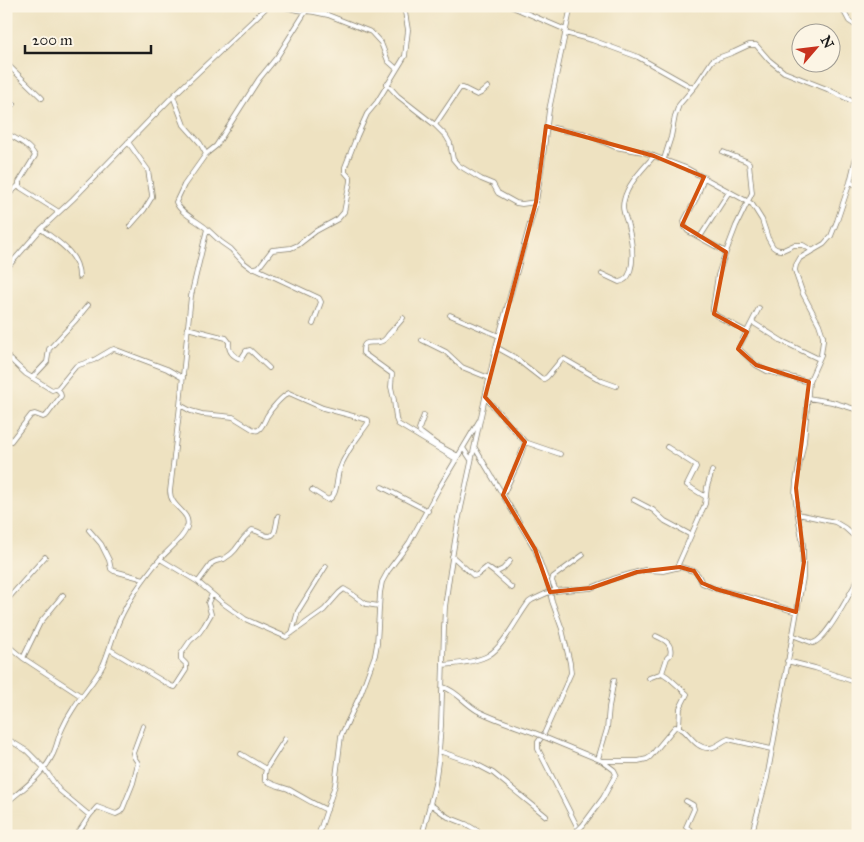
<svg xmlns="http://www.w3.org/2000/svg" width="864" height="842" viewBox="0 0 864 842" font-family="'IM FELL Great Primer',serif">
<rect width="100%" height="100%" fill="#fcf5e5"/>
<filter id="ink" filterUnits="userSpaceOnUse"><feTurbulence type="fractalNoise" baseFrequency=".02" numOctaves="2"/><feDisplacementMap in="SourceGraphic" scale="10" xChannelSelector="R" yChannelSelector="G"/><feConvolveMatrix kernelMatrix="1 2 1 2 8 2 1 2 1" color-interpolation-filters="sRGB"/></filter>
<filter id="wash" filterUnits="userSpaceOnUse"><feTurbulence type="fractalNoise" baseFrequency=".0096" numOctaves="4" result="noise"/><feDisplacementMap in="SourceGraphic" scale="20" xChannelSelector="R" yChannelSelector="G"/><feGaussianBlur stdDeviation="1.12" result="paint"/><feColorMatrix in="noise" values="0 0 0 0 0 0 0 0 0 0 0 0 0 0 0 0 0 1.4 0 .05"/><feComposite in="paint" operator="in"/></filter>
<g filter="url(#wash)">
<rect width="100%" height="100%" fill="#eee2c1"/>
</g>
<g filter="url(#ink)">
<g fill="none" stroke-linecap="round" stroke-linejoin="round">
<defs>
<path id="minor" d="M281,6L297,10L314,12L328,15L371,32L381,43L388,61L397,69
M510,6L566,30
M841,6L849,21L858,27
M565,33L592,40L638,57L693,88
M6,63L42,98
M387,84L398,96L435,125L446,136L450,143L453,159L458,165L481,179L493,184L498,193L516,203L522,204L536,202
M6,98L14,104
M435,125L460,88H463L477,95L481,93L488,87
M546,126L566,131L583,133L615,147L643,152L686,168L752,204L762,220L768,238L773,247L776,249L780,250H783L794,245H803L813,251
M6,133C16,139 30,145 35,156L19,182V185L21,188L59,212
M128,142L148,170L152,195V197L144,210L130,226
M723,152L746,161L749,163L752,193L736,226L723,260L718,275L713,308V312L717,316L747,332
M206,154L216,146L259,79L277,57L306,11
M664,159L671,137L675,116L679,105L696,85L712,61L715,59L734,52L749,45H756L769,60L784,72L827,89L858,104
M704,177L697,197L684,221L685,227L688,231L726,252
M850,182L858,186
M6,197L19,185
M41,229C58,242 79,253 79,277
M207,229L221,242L231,249L243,262L251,268H255L259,267L272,250L291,248L298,245L316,231L338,219L344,212L350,181V178L345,172V167L357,136L367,114L377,102L405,56L408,30L404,6
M700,237L729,192
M255,268L319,298L321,302L313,324
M6,269L41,229L73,199L173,96L268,6
M602,274L619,282C625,281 628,278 630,272C635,257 632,241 628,226C626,216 621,211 624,200C628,183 643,169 654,156
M759,308L739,347L740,350L756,365L767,371L809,382
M450,315L499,336
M403,318C399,324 394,328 389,334C387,336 387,338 384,340C376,347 362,335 363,353L392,374L391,387L394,400L396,419L398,424L456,459
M752,322L782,341L819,359
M187,328L226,338L229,342C228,351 232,356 241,359L246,351L250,350L269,368
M422,340L446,352L462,367L489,378
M496,347L514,357L541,378L544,379L547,377L561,360L564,359L602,381L616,386
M6,355L26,374L52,390L58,388L76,366L94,360L111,350L114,349L167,369L183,378
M32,378L47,362L49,349L51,347L75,321L88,305
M485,397L525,442L518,463L503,495
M808,398L832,402L858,410
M180,405L191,411L202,414L224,416L233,417L254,430C256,430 257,431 258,430C262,428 265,420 267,416C271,409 282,396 289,393L323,408L368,420V423C357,439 345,453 339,471C336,481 338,495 328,500L312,490
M424,415L419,429L420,432L436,444L458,456
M6,441L9,442L11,441L31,415L35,414L43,417L47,415L61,396L60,392L57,389
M525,442L560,454
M667,447L695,465L696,467L687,485L693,489L706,497
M463,448L471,460
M475,448L535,549L548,584L552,601L562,629L570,663L571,673L544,734L538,742V749L582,836
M382,487L428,511
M634,500L653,510L665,521L691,535
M798,514L835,522L845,528L856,538
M89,530L101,544L109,560L111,569L114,571L144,579
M452,556L474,576L477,575L487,567L495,573L512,588
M160,559L198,582L224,604L245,619L286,637L324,610L339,593L344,589L349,592L366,604L379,606
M677,567L705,504L707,487L712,471
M495,573L503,569L510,561
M198,582L212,563L216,561L224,559L231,554L235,550L244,538L252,530C259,530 269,541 274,533C276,530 277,520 278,516
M553,591L591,588L613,579L637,572L645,570L663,571L680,567L694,571L698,575L702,583L716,589L752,598L796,612
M556,591L552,581L553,577L583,555
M6,601L45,557
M292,633L298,611L326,566
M792,635L813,643C827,639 850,593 858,579
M656,636C665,640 673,644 670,655L667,658L662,673
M6,644L23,658L81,696
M109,649L171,686L175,687L186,670V664L181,659V654L190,641L199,633L204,626L211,614L208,603L212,594
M23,658L40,623L63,595
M787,661L815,668L858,683
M443,665C456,664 478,662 489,655C503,647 518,616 529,602L532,600L545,594
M649,678L662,673L668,677L687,694L680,708L679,727
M443,687C457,691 465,704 478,711C498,721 519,727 540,735
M544,737L602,761H638L647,759L650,757L675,727C688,727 693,749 709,748C716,748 722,741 728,739L771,749
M285,739L266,769L265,774V780C272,785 280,786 288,789C301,796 313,804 327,810
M6,741L9,740L27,751L44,768L59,790L89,815H90L97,807L116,814L120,812L123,808L133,783L138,763L134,757L133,753L143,726
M439,751L474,763L493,773L546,816
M241,754L266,769
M598,759L607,729L609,707L614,680
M686,801L693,805L694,809L686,827L699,836
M6,803C23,789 44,774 53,754C57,746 58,737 62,729C65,722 69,715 73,709C82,694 95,681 103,665C109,652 112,638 117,626C121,615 127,605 133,595C141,583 150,570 160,559C169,549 183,539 187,527C192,512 170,508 170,491L180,405L191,296L207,229C198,221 180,213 176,202L184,185L206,154L200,143L184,125L173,96
M430,804L448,817L466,824L486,836
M583,825L603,798L616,774L614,770L602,761
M76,836L90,815
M318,836L335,785L341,736L361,693L375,655L377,644L380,593L382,582L388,571L409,543L439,488L479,421
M422,836L435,784L438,762L441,726L444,628L445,607L450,571L458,522L496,347L536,202L542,164L549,110L571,6
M751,836L767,778L803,578V545L797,510L795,494L796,481L804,442L809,382L821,355L823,341V336L819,324L803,294L797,277L795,270L796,265L800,258L824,244L831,236L837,221L850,182L858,149"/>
</defs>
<use href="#minor" stroke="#857f6e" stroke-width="5.5"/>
<use href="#minor" stroke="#fff" stroke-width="4"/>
<defs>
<path id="minor-bridge" d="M545,594L553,591
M540,735L544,737
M575,833L583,825"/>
</defs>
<use href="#minor-bridge" stroke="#857f6e" stroke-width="5.5" stroke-linecap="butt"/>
<use href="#minor-bridge" stroke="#fff" stroke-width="4"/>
</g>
</g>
<path fill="none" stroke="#d4530e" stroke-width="4" stroke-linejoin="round" d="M546,126L654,156L704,177L682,225L726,252L714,314L747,332L738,349L756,365L809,382L796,488L804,562L796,612L716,589L702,583L694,571L680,567L637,572L591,588L550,592L535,549L503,495L525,442L485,397L536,202Z"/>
<rect width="864" height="842" fill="none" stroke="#fcf5e5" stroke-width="25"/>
<g transform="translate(816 48) rotate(62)"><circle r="24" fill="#fcf5e5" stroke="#a29e95"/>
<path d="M0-4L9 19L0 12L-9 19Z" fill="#c8321e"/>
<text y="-8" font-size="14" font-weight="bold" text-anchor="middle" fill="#1c1c1c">N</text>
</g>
<path d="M25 45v8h126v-8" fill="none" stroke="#1c1c1c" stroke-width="2.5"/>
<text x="32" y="45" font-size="15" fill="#1c1c1c" stroke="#fcf5e5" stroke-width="4" paint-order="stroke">200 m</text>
</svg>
